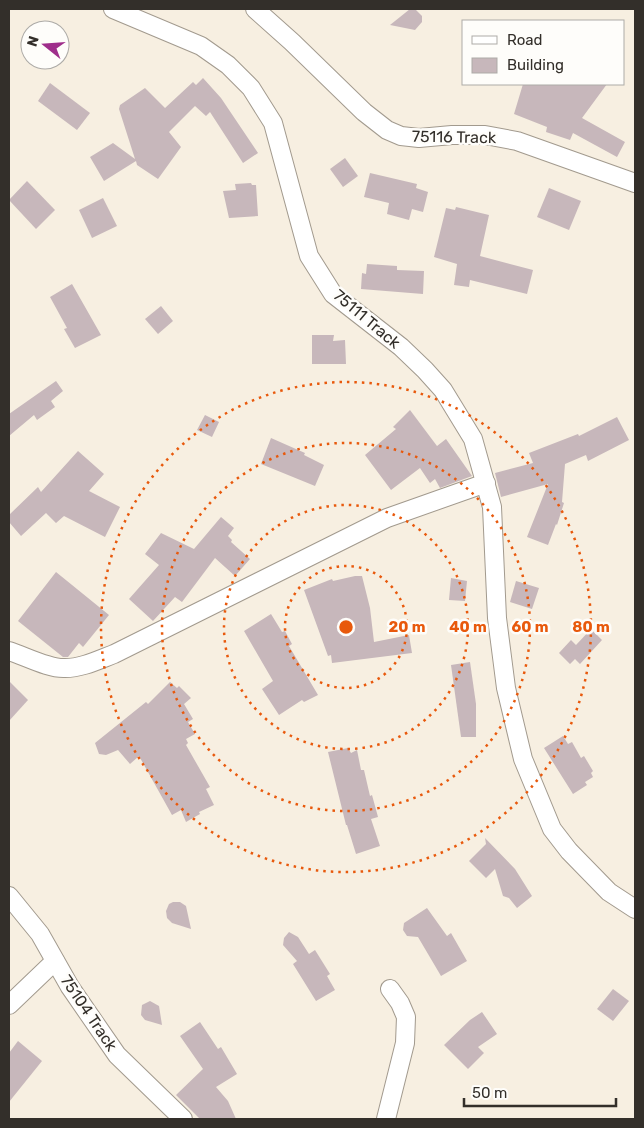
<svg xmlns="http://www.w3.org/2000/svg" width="644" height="1128" font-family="Rubik,sans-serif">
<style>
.building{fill:#c7b7bb}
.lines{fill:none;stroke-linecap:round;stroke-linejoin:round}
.minor-casing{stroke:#a29a8e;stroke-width:20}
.minor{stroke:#fff;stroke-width:18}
.ring{fill:none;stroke:#e8590c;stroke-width:2.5;stroke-dasharray:2.5 5}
.labels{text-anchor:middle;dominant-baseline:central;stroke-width:5;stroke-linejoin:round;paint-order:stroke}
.street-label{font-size:16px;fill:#332f2a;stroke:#fefdfa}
.centre{fill:#e8590c;stroke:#fefdfa;stroke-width:2.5}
.ring-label{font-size:15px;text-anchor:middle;font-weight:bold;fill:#e8590c;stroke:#fefdfa;stroke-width:5;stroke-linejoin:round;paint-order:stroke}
</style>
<rect width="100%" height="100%" fill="#f7efe1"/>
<g class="building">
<path d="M410,9L416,10L422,16V22L415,30L390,25Z"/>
<path d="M203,78L221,98L258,153L243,163L210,112L206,116L195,106L169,132L181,147L158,179L137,165L136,161L104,181L90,157L113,143L135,159L119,109L120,105L145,88L165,108L193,82L196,85Z"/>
<path d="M50,83L90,113L77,130L38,101Z"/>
<path d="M523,84H607L582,118L625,142L617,157L573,133L570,140L546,132L547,127L514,114Z"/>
<path d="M345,158L358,176L343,187L330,169Z"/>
<path d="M370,173L417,184L416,188L428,192L423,212L412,209L409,220L387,214L389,203L364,197Z"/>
<path d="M27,181L55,210L36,229L9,200Z"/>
<path d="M251,183L252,185H256L258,216L229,218L223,191L236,190L235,184Z"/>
<path d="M549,188L581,201L569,230L537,217Z"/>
<path d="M103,198L117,226L92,238L79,210Z"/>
<path d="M456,207L489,215L480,256L533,270L527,294L470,280L469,287L454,285L457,264L434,257L446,208L455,210Z"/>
<path d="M367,264L397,266V270L424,271L423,294L361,289L362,273L366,274Z"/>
<path d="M72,284L101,335L75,348L64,329L67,328L50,297Z"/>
<path d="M161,306L173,321L158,334L145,319Z"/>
<path d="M312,335H334L333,341L345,340L346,364H312Z"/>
<path d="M56,381L63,391L51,401L55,407L37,420L34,415L9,436V414Z"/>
<path d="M410,410L437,446L446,439L472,476L440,488L435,479L430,483L420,468L391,490L365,455L396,429L393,427Z"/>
<path d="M205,415L219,422L212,437L197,430Z"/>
<path d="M617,417L629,440L588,461L586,455L565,464L562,502L564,503L557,525L556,524L548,545L527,537L548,484L501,497L495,473L533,463L529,453L578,434L579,436Z"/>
<path d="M271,438L305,453L304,455L324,465L315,486L261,464Z"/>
<path d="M78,451L104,474L89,491L120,507L105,537L64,516L56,523L46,513L21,536L9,522V515L38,487L41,492Z"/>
<path d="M221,517L234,528L228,536L232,540L231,542L250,559L235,576L215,558L182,602L175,597L153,621L129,599L159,565L145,554L161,533L194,549Z"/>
<path d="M56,572L109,615L83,647L79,643L68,657H63L18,621Z"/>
<path d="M355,576H362L370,608L374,642L409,635L412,653L332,663L331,655L328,656L304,590L332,579L333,581Z"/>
<path d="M451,578L467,581L465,601L449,600Z"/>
<path d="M516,581L539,588L532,609L510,602Z"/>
<path d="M271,614L282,632L285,631L292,644L289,646L318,695L304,702L302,700L279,715L262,689L273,681L244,631Z"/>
<path d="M591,629L602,640L580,664L575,659L570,664L559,653L571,640L576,645Z"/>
<path d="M470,662L476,704V737H461L451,665Z"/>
<path d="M9,681L28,700L9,721Z"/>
<path d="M170,682L177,688L179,686L191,698L184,704L193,719L188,722L195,734L186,739L188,743L186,745L210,787L206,789L214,805L199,812L200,814L186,822L181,810L172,815L139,756L130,764L118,750L106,755L99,754L95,743L146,702L148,704Z"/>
<path d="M563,736L568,744L572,742L581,758L584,756L593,771L591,773L593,777L585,782L587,785L573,794L544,748Z"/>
<path d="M348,748L351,753L357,750L361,770H364L370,796L372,795L378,817L371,819L380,846L356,854L347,825H346L328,752Z"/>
<path d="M485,838L515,869L532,896L517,908L509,898L503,896L495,869L486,878L469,861L486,844Z"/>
<path d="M173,902H180L186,906L191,929L172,923L167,918L166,911L169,904Z"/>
<path d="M427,908L447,936L451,933L467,961L441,976L418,937L407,936L403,930L404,923Z"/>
<path d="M289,932L298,937L309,954L315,950L330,974L327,976L335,990L316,1001L293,964L297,961L283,945L284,938Z"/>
<path d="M613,989L629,1001L613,1021L597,1009Z"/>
<path d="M150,1001L159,1006L162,1025L145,1020L141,1015L142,1005Z"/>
<path d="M482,1012L497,1034L478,1047L484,1053L468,1069L444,1045L470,1020Z"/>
<path d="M200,1022L218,1049L221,1047L237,1074L216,1087L228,1101L236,1119H200L176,1095L203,1069L180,1036Z"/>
<path d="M18,1041L42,1061L9,1102V1053Z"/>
</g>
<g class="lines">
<defs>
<g id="minor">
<path d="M113,9L201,46L228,65L251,88L273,123L309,256L333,294L401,347L425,370L443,390L473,439L492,507L497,618L506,688L523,759L552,829L569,851L609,892L635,909"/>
<path d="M255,9L292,42L364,112L387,130L401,136L419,138L452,135H485L517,141L635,183"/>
<path d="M9,651C25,656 49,669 65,668C82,668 98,660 114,654L387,518L486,483"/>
<path d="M9,896L40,934L70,987L117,1055L183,1119"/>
<path d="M9,1005L55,961"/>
<path d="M386,1119L405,1043L406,1017L400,1003L390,989"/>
</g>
</defs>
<use href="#minor" class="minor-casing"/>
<use href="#minor" class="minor"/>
</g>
<g class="ring">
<circle cx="346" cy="627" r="61"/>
<circle cx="346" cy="627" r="122"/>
<circle cx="346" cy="627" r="184"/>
<circle cx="346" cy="627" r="245"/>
</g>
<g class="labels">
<g class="street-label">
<text transform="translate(454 137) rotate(1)">75116 Track</text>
<text transform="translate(367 319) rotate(40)">75111 Track</text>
<text transform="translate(89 1013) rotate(56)">75104 Track</text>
</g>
</g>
<circle cx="346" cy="627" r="8" class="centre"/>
<g class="ring-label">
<text x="407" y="632">20 m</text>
<text x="468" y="632">40 m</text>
<text x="530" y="632">60 m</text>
<text x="591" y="632">80 m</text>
</g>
<rect width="644" height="1128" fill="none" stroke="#332f2a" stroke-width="20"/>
<rect x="462" y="20" width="162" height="65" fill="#fefdfa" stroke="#adaba7"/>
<rect x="472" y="36" width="25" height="8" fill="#ffffff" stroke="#adaba7"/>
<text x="507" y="45" font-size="15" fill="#332f2a">Road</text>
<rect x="472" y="58" width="25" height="15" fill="#c7b7bb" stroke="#adaba7"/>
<text x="507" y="70" font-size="15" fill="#332f2a">Building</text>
<g transform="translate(45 45) rotate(287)"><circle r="24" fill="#fefdfa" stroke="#adaba7"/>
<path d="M0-4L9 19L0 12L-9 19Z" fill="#9f2e8b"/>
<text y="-8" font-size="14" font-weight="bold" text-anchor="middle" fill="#332f2a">N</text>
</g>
<path d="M464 1098v8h152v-8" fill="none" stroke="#332f2a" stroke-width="2.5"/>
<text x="472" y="1098" font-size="15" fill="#332f2a" stroke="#fefdfa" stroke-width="4" paint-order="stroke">50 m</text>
</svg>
